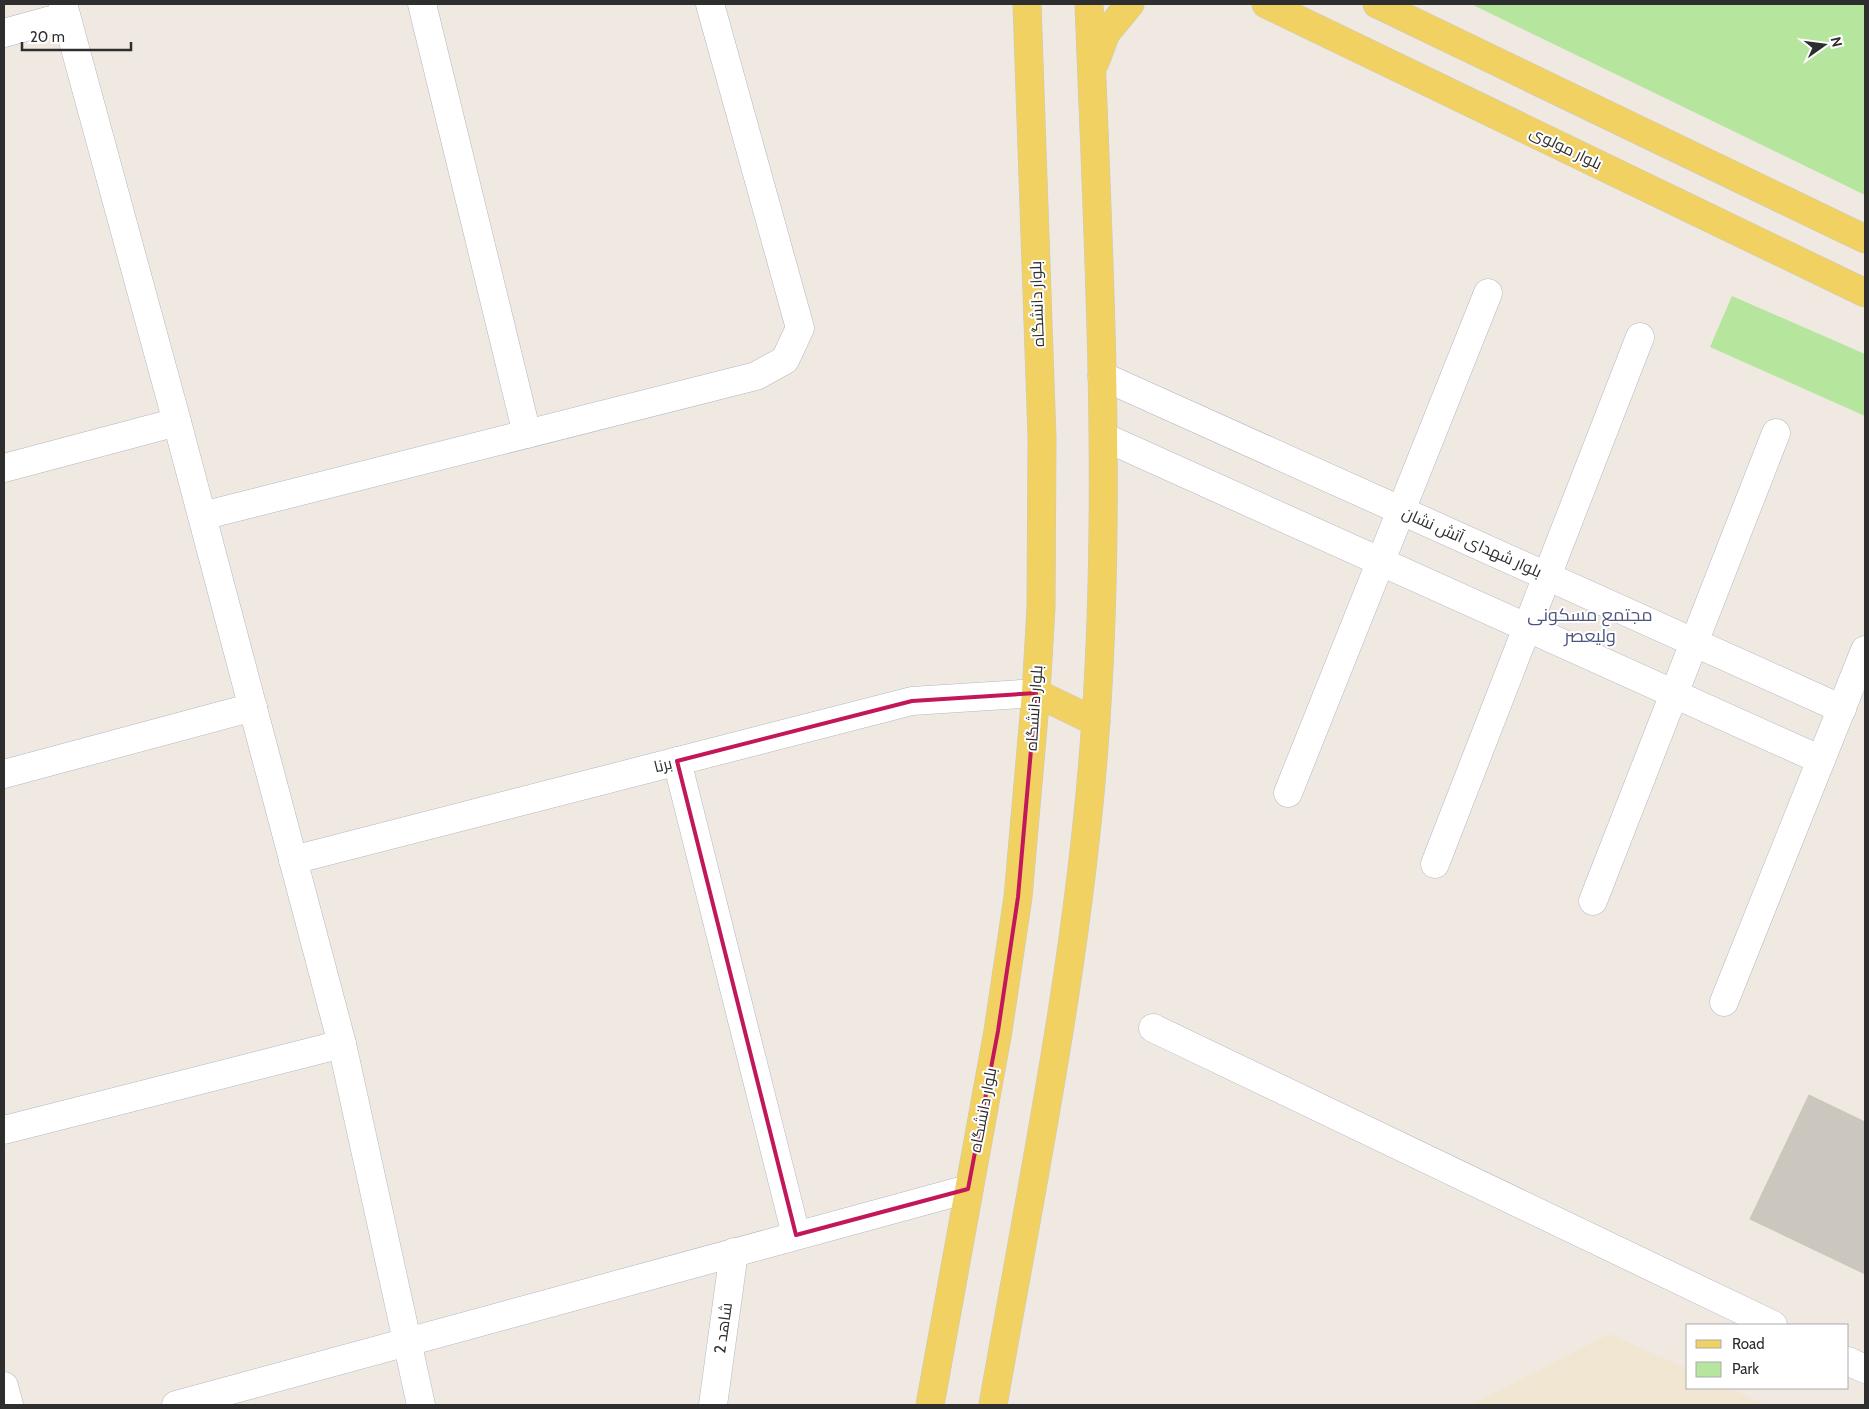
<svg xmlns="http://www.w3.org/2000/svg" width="1869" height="1409" font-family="Cabin,Cairo,sans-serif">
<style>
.education{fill:#f0e6d1}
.green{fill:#b6e59e}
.building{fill:#cbc7bf;stroke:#cbc5ba}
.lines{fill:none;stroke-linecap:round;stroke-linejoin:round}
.minor-casing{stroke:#b4b7c1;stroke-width:29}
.major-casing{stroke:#c9c9c9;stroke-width:29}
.minor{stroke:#fff;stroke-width:28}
.major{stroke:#f2d163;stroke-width:28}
.marked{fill:none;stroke:#c2185b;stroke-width:4;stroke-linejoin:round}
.labels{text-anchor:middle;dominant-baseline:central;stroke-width:4;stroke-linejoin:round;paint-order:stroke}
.street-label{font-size:16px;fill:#2e2e2e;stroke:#fff}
.neighbourhood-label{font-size:18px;fill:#4d5680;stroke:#fff}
</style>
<rect width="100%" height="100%" fill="#efe9e1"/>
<path class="education" d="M1609,1334L1688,1369V1388H1728L1767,1405H1471Z"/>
<g class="green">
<path d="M1471,4H1865V195Z"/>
<path d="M1732,296L1865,354V416L1710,347Z"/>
</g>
<path class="building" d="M1809,1095L1865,1122V1274L1750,1219Z"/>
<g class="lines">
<defs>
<g id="minor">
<path d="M63,4L177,422L342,1044L421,1405"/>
<path d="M422,4L527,434"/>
<path d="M4,33L66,16"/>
<path d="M1102,376L1842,709"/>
<path d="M1104,437L1821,760"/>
<path d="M4,468L177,422"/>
<path d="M202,516L756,376L785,360L800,328L710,4"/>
<path d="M677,761L796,1235"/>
<path d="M4,774L253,707"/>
<path d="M1288,793L1488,293"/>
<path d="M293,860L912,701L1036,693"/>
<path d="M1435,864L1640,337"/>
<path d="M1593,901L1776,433"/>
<path d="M1724,1002L1865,650"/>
<path d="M1153,1028L1773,1325"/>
<path d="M4,1130L342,1044"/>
<path d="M1848,1361L1865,1369"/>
<path d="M4,1386L9,1405"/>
<path d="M176,1405C441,1335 704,1260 968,1189"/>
<path d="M713,1405L734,1252"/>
</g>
<g id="major">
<path d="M1266,4L1865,293"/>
<path d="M1377,4L1865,239"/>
<path d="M1095,62L1106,33L1130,4"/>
<path d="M1036,693L1096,722"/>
<path d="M930,1405L998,1031L1018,897L1036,693L1041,608L1042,438L1027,4"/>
<path d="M993,1405C1033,1177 1081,950 1096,719C1112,481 1098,242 1089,4"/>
</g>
</defs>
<use href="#minor" class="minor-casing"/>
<use href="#major" class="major-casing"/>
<use href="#minor" class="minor"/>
<use href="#major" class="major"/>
</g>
<path class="marked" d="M1036,693L1018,897L998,1031L968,1189L796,1235L677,761L912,701Z"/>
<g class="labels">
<g class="street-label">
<text transform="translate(1566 148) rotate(26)">بلوار مولوی</text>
<text transform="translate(1037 304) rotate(-92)">بلوار دانشگاه</text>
<text transform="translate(1472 542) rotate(24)">بلوار شهدای آتش نشان</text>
<text transform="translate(1034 708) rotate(-86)">بلوار دانشگاه</text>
<text transform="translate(663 765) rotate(-14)">برنا</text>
<text transform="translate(983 1110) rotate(-79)">بلوار دانشگاه</text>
<text transform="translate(723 1328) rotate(-82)">شاهد 2</text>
</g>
<g class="neighbourhood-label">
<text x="1590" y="615">مجتمع مسکونی<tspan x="1590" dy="21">ولیعصر</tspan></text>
</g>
</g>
<rect width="1869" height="1409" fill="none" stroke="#2e2e2e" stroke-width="10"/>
<rect x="1686" y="1324" width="162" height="65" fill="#ffffff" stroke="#ababab"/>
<rect x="1696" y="1340" width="25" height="8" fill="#f2d163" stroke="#ababab"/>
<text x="1732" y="1349" font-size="15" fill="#2e2e2e">Road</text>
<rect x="1696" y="1362" width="25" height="15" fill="#b6e59e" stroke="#ababab"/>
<text x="1732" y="1374" font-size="15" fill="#2e2e2e">Park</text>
<g transform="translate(1824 45) rotate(76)" stroke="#ffffff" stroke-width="4" paint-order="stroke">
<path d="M0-4L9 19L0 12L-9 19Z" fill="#2e2e2e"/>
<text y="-8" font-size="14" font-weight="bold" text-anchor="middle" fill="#2e2e2e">N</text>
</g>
<path d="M22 42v8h109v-8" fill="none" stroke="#2e2e2e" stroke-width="2.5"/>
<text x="30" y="42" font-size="15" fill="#2e2e2e" stroke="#ffffff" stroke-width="4" paint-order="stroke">20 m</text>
</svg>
